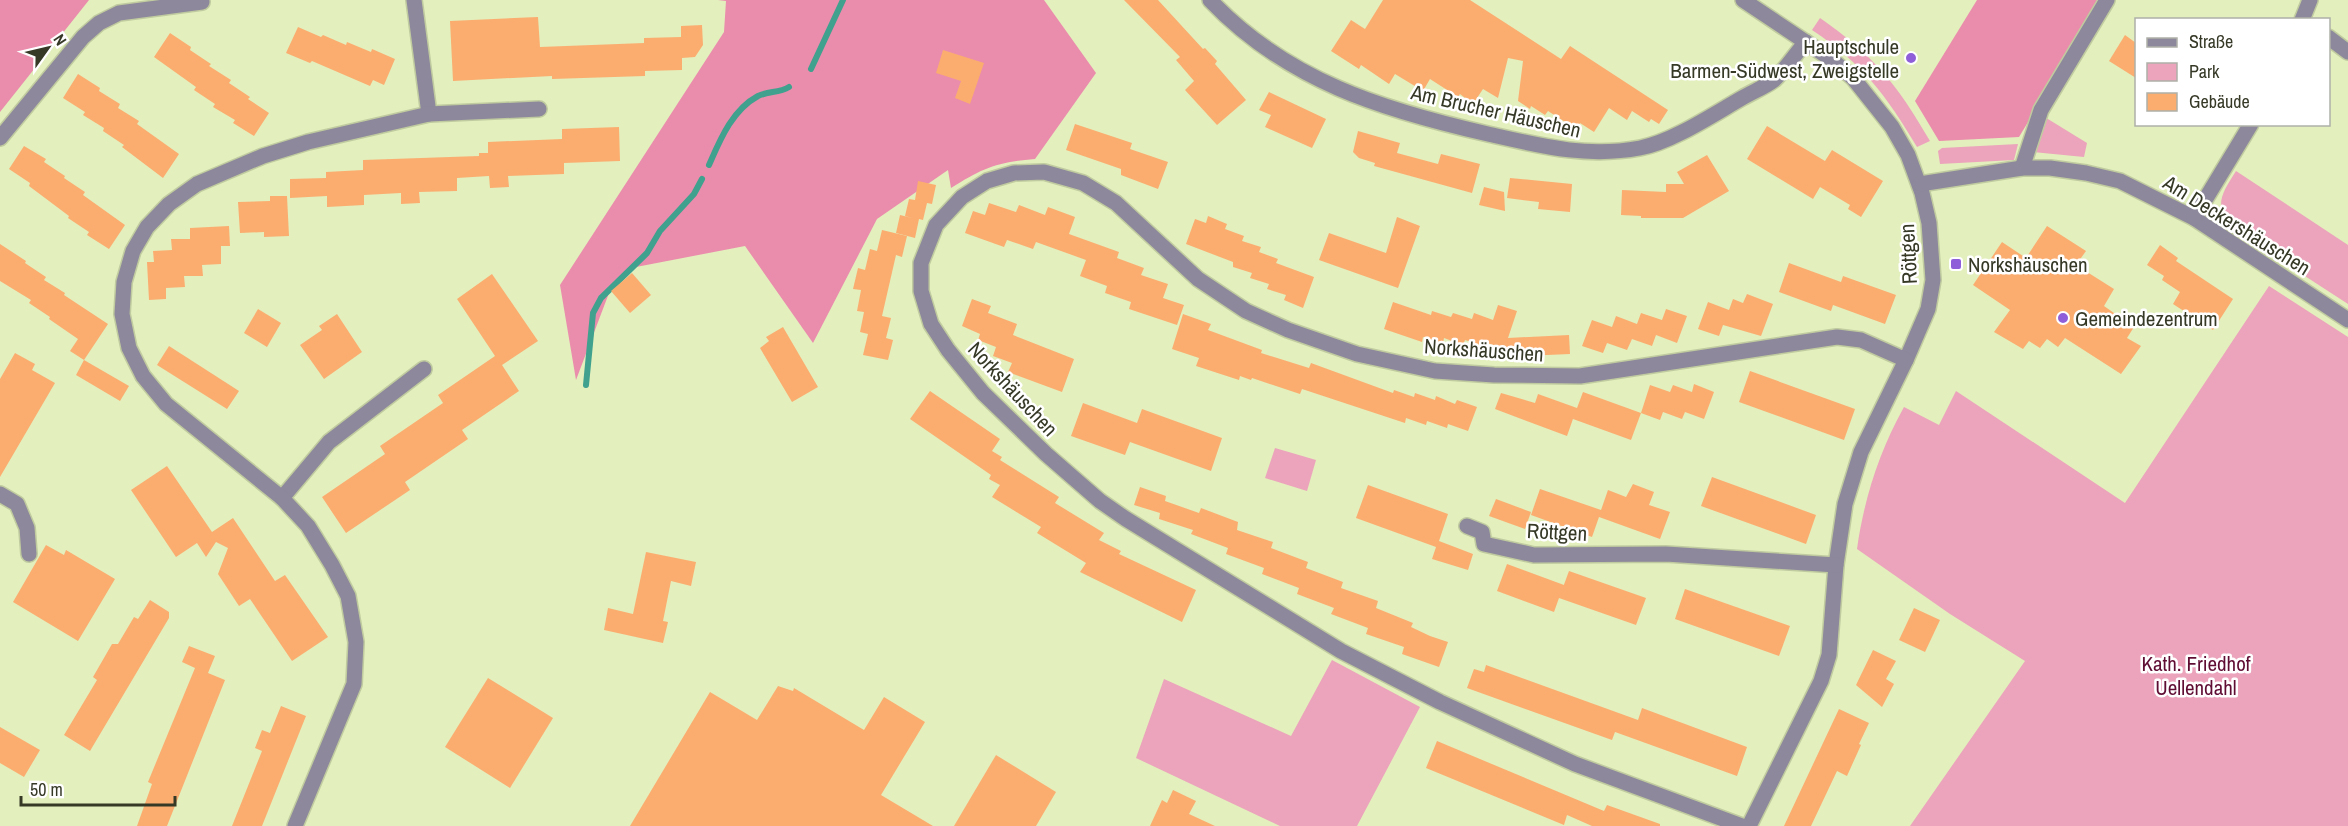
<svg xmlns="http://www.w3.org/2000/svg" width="2348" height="826" font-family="'Archivo Narrow',sans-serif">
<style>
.green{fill:#eba4bb}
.forest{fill:#ea8cac}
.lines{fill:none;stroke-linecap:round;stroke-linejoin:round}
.stream{stroke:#3fa18e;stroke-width:6}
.building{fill:#fbad70}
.minor-casing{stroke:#c0cb9f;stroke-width:18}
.minor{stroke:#8d889b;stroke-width:15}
.poi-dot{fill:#8e5fd9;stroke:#fff;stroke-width:2}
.labels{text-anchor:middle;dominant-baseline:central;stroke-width:5;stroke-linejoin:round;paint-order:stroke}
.poi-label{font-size:21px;fill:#353926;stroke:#fff;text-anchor:start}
.street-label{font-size:21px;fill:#353926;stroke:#fff}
.park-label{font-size:21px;fill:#600d34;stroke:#fff}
</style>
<rect width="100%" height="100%" fill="#e3efbd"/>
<g class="green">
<path d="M1820,18C1874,56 1897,84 1930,141L1917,147C1886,95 1863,64 1812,30Z"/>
<path d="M2043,116L2087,143L2084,157L2033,152Z"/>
<path d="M2018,144L2014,160L1940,164L1938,151L1942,148Z"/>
<path d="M2236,171L2348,245V304L2231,228C2214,204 2221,195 2236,171Z"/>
<path d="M2269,286L2348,337V826H1910L2025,661L1950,614L1857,549C1864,499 1879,452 1904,407L1939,425L1956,391L2125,503Z"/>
<path d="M1275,448L1316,460L1307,491L1265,478Z"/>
<path d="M1332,660L1420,707L1357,826H1280L1136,758L1164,679L1291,736Z"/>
</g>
<g class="forest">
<path d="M0,0H89L0,112Z"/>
<path d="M718,0H1044L1096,73L1035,159C997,162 983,168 951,188L948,170L877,219L813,343L745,246L636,267L609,293L576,380L560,285L724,32L726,1Z"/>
<path d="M1977,0H2102L2019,137L1939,141L1915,101Z"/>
</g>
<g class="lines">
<g class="stream">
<path d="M811,69L843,0"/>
<path d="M709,165C720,140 732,110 758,96C769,91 779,93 789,87"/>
<path d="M586,385L593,313L601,298L647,253L660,231L694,194L702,179"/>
</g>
</g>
<g class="building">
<path d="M1124,0H1158L1203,49L1205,48L1217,61L1215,64L1246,100L1217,125L1185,90L1194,81L1176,60L1180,57Z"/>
<path d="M1383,0H1470L1561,59L1570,46L1668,110L1659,124L1651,119L1649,122L1632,111L1627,120L1609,108L1594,132L1580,123L1576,129L1548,111L1545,115L1531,106L1530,109L1518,101L1523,61L1508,58L1498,98L1483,89L1473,104L1460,94L1458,97L1430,79L1423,91L1395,74L1389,84L1361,65L1359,69L1331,51L1351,20L1365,29Z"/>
<path d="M538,17L540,47L644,43V38L681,37V26L702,25L703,45L695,57L682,58V70L645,71V76L552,79V76L453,81L450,21Z"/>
<path d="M298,27L321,37L323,35L346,45L347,42L371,52L372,49L395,59L384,85L373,80L370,86L312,61L310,63L286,53Z"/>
<path d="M170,33L191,47L190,50L211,64L209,66L231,80L229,83L250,97L248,99L269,113L254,136L233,123L235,120L213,107L215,104L194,90L196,87L154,57Z"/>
<path d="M2125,35L2136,43V78L2109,61Z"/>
<path d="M943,50L984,63L970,104L955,98L961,81L936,73Z"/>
<path d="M78,74L100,88L99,91L120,104L118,108L139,121L137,124L179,154L163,178L122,147L124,145L103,131L104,128L83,115L85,112L63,98Z"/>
<path d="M1269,92L1326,119L1312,148L1265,127L1271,115L1259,110Z"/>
<path d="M1075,124L1132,143L1130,149L1168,162L1158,189L1121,175V169L1066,150Z"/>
<path d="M1767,126L1825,161L1832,150L1883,181L1861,217L1848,209L1850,205L1820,187L1813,199L1747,159Z"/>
<path d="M619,127L620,161L564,163V174L508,176L509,187L490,188L489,176L457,178V191L419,192L420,203L401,204V193L364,195V205L327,207V196L290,198V179L326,178V172L363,170V160L479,156V153H488V142L562,139V129Z"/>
<path d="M1358,131L1400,143L1397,153L1438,164L1441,154L1480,164L1472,193L1374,166L1375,163L1359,158L1353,152Z"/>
<path d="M24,146L46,159L44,162L65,176L64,178L85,192L83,195L125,225L109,249L87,235L89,232L68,218L69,216L29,186L30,183L9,169Z"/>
<path d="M1707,155L1729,191L1683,218H1641V216L1621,215L1622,190L1666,192V184H1684L1677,172Z"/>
<path d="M1510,178L1572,184L1570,212L1538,209L1539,202L1507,198Z"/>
<path d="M918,181L936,185L932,204L927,203L923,220L919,219L915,238L896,233L900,215L912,218L905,216L909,199L915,200Z"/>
<path d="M1484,187L1504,192L1505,211L1479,205Z"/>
<path d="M270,196H287L289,236L264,237V232L240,233L238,202L270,201Z"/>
<path d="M989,203L1016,212L1019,205L1045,215L1048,207L1075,217L1069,234L1119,252L1117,258L1144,268L1141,275L1168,284L1163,298L1184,305L1177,325L1129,309L1131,302L1105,293L1107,286L1080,276L1086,260L1036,242L1033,249L1007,240L1004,247L965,233L973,211L985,215Z"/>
<path d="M1208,216L1227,224L1225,229L1244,236L1242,241L1261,247L1259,252L1278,259L1276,263L1314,277L1303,308L1284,300L1286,295L1267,289L1269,284L1250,278L1252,273L1233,267V262L1186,244L1195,219L1206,223Z"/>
<path d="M1397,217L1420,226L1398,288L1319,260L1329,233L1386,253Z"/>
<path d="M229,226L230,246H221V264L202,265L203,276H184L185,287L166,288V299L149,300L147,262H154L153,251L172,250L171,239H190V228Z"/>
<path d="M2047,226L2086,251L2076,265L2114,289L2104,306L2134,327L2127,338L2141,346L2121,374L2065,338L2058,347L2047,339L2040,348L2029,341L2023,349L1994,332L2010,310L1973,285L2002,242L2026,258Z"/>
<path d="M882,230L907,236L902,257L896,255L882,316L891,318L886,338L893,340L888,360L863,355L868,334L860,332L864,312L857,311L861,290L853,289L858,268L865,270L870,249L877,251Z"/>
<path d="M0,244L26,261L25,263L46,277L44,280L65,293L64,295L108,324L84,360L70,351L78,339L49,319L50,317L29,303L31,300L0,281Z"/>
<path d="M2160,245L2178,258L2176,261L2233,299L2213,330L2173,304L2180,292L2162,280L2164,276L2147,265Z"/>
<path d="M1789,263L1841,282L1843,276L1896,295L1885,324L1833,305L1831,311L1779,292Z"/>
<path d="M632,273L651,295L630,313L611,291Z"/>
<path d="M492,274L538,341L502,365L519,391L462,430L468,439L405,482L410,490L346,533L322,497L385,454L380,446L443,403L438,395L495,356L457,299Z"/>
<path d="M1747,294L1773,304L1761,336L1723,325L1719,336L1698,329L1708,302L1729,310L1733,299L1743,303Z"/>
<path d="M972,299L991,306L988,313L1017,324L1013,335L1074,359L1062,392L1008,372L1012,363L993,356L996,347L978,340L980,334L962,326Z"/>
<path d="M1393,302L1431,315L1432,311L1451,317L1453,313L1472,319L1474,313L1493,320L1498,305L1517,311L1508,338L1569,335L1570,354L1522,356L1485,342L1483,346L1465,340L1463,345L1444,338L1443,343L1423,337L1422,342L1384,329Z"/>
<path d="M258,309L281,323L267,347L244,333Z"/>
<path d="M1666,309L1687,316L1677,343L1656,335L1652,346L1632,339L1627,350L1607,343L1603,353L1582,346L1592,320L1612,327L1616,316L1637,324L1641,313L1662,320Z"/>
<path d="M337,314L362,352L324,379L300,345L322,330L319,326Z"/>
<path d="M1183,314L1211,324L1208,330L1262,350L1261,353L1309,368L1311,363L1393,393L1394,390L1414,397L1415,393L1435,400L1436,396L1455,404L1457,400L1477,407L1468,431L1448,424L1447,428L1427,421L1426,425L1406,418L1405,423L1302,389L1300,394L1252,378L1251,380L1240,376L1239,380L1196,366L1199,358L1172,349Z"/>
<path d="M783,327L818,387L792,402L760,348L769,341L766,337Z"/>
<path d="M169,346L239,391L227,409L157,365Z"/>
<path d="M15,353L35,364L32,370L55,383L0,477V379Z"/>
<path d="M84,360L129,386L120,401L76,375Z"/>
<path d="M1750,371L1855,409L1844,440L1739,402Z"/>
<path d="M1694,384L1714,392L1704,419L1685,412L1682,419L1663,412L1660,420L1641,413L1650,385L1670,392L1673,385L1692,392Z"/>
<path d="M930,391L1000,439L992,451L1002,457L1000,460L1059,497L1055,503L1104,533L1099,540L1121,551L1119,554L1196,590L1182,622L1080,572L1086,563L1037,533L1041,527L992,497L1000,485L989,479L991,475L910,419Z"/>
<path d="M1583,392L1641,413L1631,440L1573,419L1574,416L1567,436L1495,409L1501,393L1535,403L1538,394L1577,408Z"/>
<path d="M1083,403L1137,423L1142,409L1222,438L1211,471L1130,442L1125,455L1071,436Z"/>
<path d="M167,466L212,532L233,518L275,581L285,575L328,637L292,661L250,599L239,606L218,574L228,548L216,542L206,557L197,543L176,557L131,490Z"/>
<path d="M1712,477L1816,515L1806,544L1701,506Z"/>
<path d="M1633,484L1654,492L1649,505L1670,512L1660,539L1599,517L1592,537L1531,515L1540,489L1601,510L1608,490L1626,497Z"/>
<path d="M1368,485L1448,514L1439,541L1473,554L1468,570L1432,559L1436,547L1356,518Z"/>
<path d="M1140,487L1166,496L1165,501L1199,513L1201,508L1238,522L1237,530L1273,542L1271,548L1308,562L1306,568L1343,582L1341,588L1378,601L1376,608L1413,623L1411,627L1430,636L1448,642L1439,667L1402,654L1404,647L1366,634L1368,628L1331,614L1334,608L1297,594L1299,588L1262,574L1264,568L1226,554L1228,548L1191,534L1193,530L1159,519L1160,513L1134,505Z"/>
<path d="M1496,499L1531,512L1525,529L1489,516Z"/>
<path d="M46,545L64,555L66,550L115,579L78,641L13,602Z"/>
<path d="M646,552L696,562L691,586L671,581L663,621L668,622L663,643L604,630L608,608L633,614Z"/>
<path d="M1507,564L1564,585L1562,590L1569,571L1646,598L1636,625L1559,598L1554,612L1497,591Z"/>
<path d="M1685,589L1790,626L1779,656L1675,619Z"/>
<path d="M150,600L169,612V618L90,751L64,735L97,680L93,677L112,644H118L134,617L138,619Z"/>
<path d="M1914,608L1940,620L1925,652L1899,640Z"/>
<path d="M189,646L215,656L208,673L225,680L167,826H137L152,784L148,782L195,668L182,662Z"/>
<path d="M1873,650L1896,661L1886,679L1894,684L1882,707L1856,685Z"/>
<path d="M1486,665L1638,720L1642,708L1747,747L1737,776L1615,732L1612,740L1467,688L1474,669L1484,672Z"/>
<path d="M488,678L553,718L510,788L445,747Z"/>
<path d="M778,686L793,691L794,688L864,730L884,697L925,722L881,795L933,826H630L710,692L757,720Z"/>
<path d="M281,706L306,716L262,826H232L262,751L255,748L262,730L270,733Z"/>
<path d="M1839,709L1869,723L1859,744L1861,745L1847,776L1837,771L1811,826H1784Z"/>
<path d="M0,727L40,750L24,777L0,763Z"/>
<path d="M1437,741L1604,811L1607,805L1660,824V826H1592L1567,815L1564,825L1426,768Z"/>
<path d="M996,755L1056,792L1036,826H954Z"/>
<path d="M1173,790L1196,801L1189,814L1215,826H1150L1162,800L1167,803Z"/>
</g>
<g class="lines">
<defs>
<g id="minor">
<path d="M414,0L429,114"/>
<path d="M1210,0C1287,81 1383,110 1488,134C1541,146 1586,158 1640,148C1672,142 1714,114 1742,98C1752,92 1765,87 1774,80C1786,69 1795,54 1806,42"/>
<path d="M1743,0L1831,59L1853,78L1892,127L1908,155L1922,193L1929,223L1933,280L1928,309L1906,360L1861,452L1845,504L1836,565L1829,655L1821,681L1749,826"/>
<path d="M2302,20L2310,0"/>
<path d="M2328,37L2348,52"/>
<path d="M0,138L83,37L99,23L119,13L202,2"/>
<path d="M2022,168L2041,110L2107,0"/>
<path d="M1920,184L2022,168H2050L2086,173L2120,181L2194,218L2348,320"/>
<path d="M2194,218L2251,124"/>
<path d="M0,494L17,504L27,528L29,554"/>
<path d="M282,498L329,442L424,369"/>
<path d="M1467,526L1482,532L1484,544L1534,555L1666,554L1836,565"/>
<path d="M295,826L354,684L356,642L348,596L332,565L308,526L282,498L166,404L143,376L129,348L122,314L124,282L133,251L147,227L169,204L197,184L263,156L308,142L429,114L539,109"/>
<path d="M1742,826L1575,764L1440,702L1341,651L1126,519L1100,501L1046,454L983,393L948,350L931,324L921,291V263L936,225L962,197L987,181L1014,173L1044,172L1083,183L1116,203L1198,279L1246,311L1288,330L1357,354L1435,371L1494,375L1580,376L1837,337L1861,340L1906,360"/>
</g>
</defs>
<use href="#minor" class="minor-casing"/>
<use href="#minor" class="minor"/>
</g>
<g class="poi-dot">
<circle cx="1911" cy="58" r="6"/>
<rect x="1950" y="258" width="12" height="12" rx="3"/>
<circle cx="2063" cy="318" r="6"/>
</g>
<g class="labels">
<g class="poi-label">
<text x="1899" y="46" text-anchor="end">Hauptschule<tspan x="1899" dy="24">Barmen-Südwest, Zweigstelle</tspan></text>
<text x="1968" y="264">Norkshäuschen</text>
<text x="2075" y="318">Gemeindezentrum</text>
</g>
<g class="street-label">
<text transform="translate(1496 111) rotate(13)">Am Brucher Häuschen</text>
<text transform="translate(2237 225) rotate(32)">Am Deckershäuschen</text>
<text transform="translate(1908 254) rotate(-93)">Röttgen</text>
<text transform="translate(1484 350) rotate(4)">Norkshäuschen</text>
<text transform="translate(1013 389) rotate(47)">Norkshäuschen</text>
<text transform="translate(1557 532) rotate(3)">Röttgen</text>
</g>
<g class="park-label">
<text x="2196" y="663">Kath. Friedhof<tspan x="2196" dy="24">Uellendahl</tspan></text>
</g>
</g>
<rect x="2135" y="18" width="195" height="108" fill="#ffffff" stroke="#aeb0a8" stroke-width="1.5"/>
<rect x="2147" y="38" width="30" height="9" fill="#8d889b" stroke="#aeb0a8" stroke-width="1.5"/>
<text x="2189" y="48" font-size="18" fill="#353926">Straße</text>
<rect x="2147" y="63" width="30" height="18" fill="#eba4bb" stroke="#aeb0a8" stroke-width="1.5"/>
<text x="2189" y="78" font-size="18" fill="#353926">Park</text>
<rect x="2147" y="93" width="30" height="18" fill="#fbad70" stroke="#aeb0a8" stroke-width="1.5"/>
<text x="2189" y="108" font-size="18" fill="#353926">Gebäude</text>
<g transform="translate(48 48) rotate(56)" stroke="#ffffff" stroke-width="4.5" paint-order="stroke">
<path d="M0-4.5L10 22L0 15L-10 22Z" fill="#353926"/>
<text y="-9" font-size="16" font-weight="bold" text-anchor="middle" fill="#353926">N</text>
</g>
<path d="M21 796v9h154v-9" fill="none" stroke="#353926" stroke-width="3"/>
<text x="30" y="796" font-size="18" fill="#353926" stroke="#ffffff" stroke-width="4.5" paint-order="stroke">50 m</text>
</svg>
